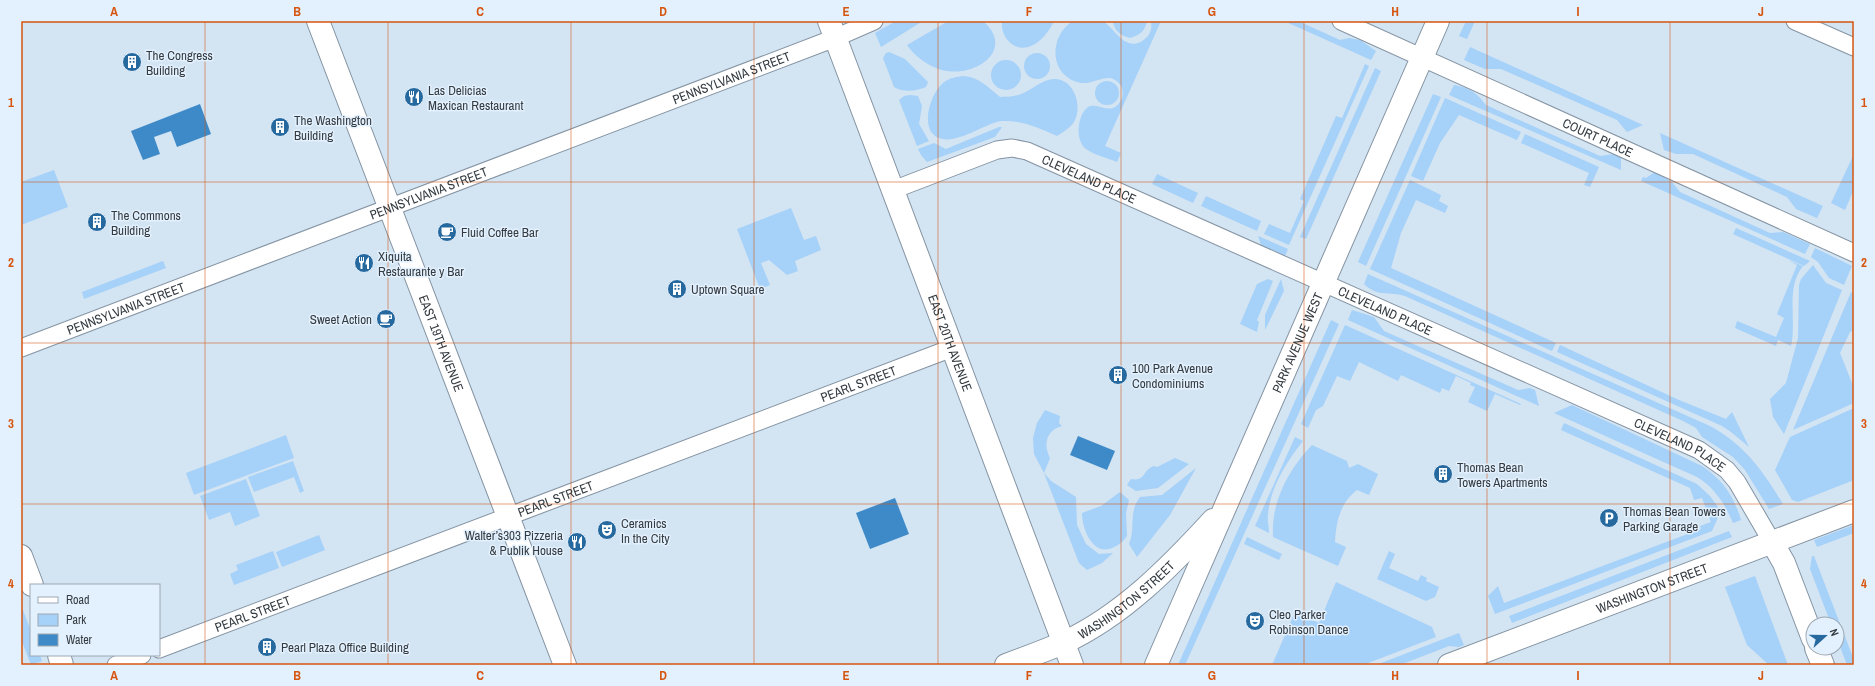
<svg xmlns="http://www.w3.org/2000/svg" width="1875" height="686" font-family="'Archivo Narrow',sans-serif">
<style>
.green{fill:#a6d1f8}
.water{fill:#3e8ac8}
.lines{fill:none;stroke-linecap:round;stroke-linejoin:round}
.street-casing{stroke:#8594a3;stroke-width:19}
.secondary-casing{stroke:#8594a3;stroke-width:24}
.street{stroke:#fff;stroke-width:17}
.secondary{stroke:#fff;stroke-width:22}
.grid{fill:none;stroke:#d65611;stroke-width:1;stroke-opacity:0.55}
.labels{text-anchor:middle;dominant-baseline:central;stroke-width:3;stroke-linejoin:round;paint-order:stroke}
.poi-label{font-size:13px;fill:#343b41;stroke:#e3f0fd;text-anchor:start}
.street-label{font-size:13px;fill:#343b41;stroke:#e3f0fd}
.neatline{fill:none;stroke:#d65611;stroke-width:1.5}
.grid-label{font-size:13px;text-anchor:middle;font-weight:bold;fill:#d65611}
</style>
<rect width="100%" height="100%" fill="#d3e4f3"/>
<g class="green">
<path d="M896,21H923L881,47L875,33Z"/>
<path d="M944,21H983C1015,49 978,76 947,71C932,69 915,57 907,45L945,23Z"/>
<path d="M1002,21H1054C1050,30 1041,42 1031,46C1014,53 1000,37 1002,21Z"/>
<path d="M1073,21H1102C1115,27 1126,56 1146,38C1151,34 1152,27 1151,21H1161L1105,146L1121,153L1117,162C1108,158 1094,155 1086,149C1075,141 1077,115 1088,107C1098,101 1112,118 1121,100C1123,97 1123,92 1122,88C1120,83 1116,80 1111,78C1101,77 1091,84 1081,83C1049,77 1048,36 1073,21Z"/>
<path d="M1113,21H1147C1145,31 1140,35 1130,38C1121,36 1114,31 1113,21Z"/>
<path d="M1284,21H1298L1340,40L1349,38L1360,40L1376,51L1371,60Z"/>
<path d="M1466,21H1475L1467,39L1459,36Z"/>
<path d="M1470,47L1643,125L1627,132L1617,120L1501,69H1485L1464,60Z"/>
<path d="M889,52L905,59L928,82L926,87C916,91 904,93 894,87L883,58L886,53Z"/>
<circle cx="1037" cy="66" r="13"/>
<circle cx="1006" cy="75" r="15"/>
<path d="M1365,64L1369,66L1289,245L1264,234L1269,224L1290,233L1304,201L1300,199L1336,116L1342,118Z"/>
<path d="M1375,68L1381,71L1306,239L1300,237Z"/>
<path d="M963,76C979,77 988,87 1000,97C1007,97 1014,97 1021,94C1034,89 1046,75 1061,80C1076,85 1082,108 1074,122C1070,128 1063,132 1057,136C1039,128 1022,120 1001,121C984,123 948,152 932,133C922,120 932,92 943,83C949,78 956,77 963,76Z"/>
<circle cx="1107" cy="93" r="12"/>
<path d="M1454,85C1470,88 1476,92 1486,105L1600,156L1614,154L1621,156V170L1449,95Z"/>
<path d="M1433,94L1441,97L1366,266L1358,262Z"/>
<path d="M910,95L918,96L922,106L919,124L929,141L917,146L899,100L904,96Z"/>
<path d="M1445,98L1521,132L1517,140L1459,115L1440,143L1423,181L1411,176Z"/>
<path d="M999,127H1002L995,137L927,162L921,155L918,149L934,143L946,149Z"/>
<path d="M1660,133L1823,206L1817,218L1796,209L1787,197L1693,154H1676L1664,150Z"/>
<path d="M1525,134L1599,167L1590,187L1584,185L1589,173L1521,143Z"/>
<path d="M1854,154V189L1845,210L1831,203Z"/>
<path d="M54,170L68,207L21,225V182Z"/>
<path d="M1655,172L1672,182L1680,192L1770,233L1783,232L1810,244L1805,254L1641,181L1643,177L1646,178Z"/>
<path d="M1157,174L1198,193L1193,203L1152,184Z"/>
<path d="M1410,180L1441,195L1439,201L1448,206L1445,213L1416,200L1401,233L1391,268L1556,343L1552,351L1370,269Z"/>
<path d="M1206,196L1261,221L1257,231L1201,206Z"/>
<path d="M791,208L804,240L816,236L821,250L795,261L798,271L787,275L769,260L761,263L770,285L760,289L737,229Z"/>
<path d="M1736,228L1810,261L1804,266L1733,234Z"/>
<path d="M1258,236L1288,249L1285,256L1261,245Z"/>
<path d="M1815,248L1852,266L1844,285L1829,278L1818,262L1811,257Z"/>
<path d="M1788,260L1803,266C1785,288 1797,320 1791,346L1778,340L1776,346L1735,328L1737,321L1776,337L1784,318L1777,314L1797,265Z"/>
<path d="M163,261L166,268L84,299L82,292Z"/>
<path d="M1813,265L1826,283L1842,290L1784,434L1773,417L1770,399L1786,383L1798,338L1799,285L1801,279Z"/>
<path d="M1368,274L1710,426C1746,446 1762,470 1783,504L1769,509L1745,470L1733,457L1702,437L1696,428L1683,421L1405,296C1389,291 1379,298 1364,284Z"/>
<path d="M1268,279L1273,281L1257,320L1259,322L1257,332L1240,324L1257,284Z"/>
<path d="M1281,279L1284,291L1265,330V315Z"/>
<path d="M1851,292L1854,294V330L1850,332L1840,353L1854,388V403L1793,430Z"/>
<path d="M1352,310L1374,317L1384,331L1518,390L1530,388L1535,390L1539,406L1348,320Z"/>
<path d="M1331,320L1339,324L1185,665H1178Z"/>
<path d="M1345,325L1521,404L1520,405L1495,394L1487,411L1468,402L1475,387L1470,385L1471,383L1456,376L1449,391L1442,388L1440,393L1401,375L1398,381L1359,362L1350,381L1337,376L1323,406L1316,410L1308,428L1301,424Z"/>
<path d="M1560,345L1679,400L1726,419L1732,412L1749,447L1731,432L1722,426L1557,352Z"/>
<path d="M1572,405L1702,466C1722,479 1734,496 1741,520L1733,523C1725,504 1715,488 1697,477L1554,413Z"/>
<path d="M1854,408V480L1798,502L1792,500L1775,470L1790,437Z"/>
<path d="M1045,410L1060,416L1059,423L1062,426C1046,430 1043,445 1050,458L1044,473L1051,481L1076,497L1077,525L1086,544L1099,554L1113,553L1102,563L1087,570L1079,563L1044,473L1034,454L1033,438L1037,423Z"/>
<path d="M1564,423L1697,484L1710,496L1721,511L1712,531L1495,614L1488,596L1498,586L1504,603L1701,529L1700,526L1711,522L1702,498L1694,500L1690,488L1561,430Z"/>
<path d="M286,435L294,458L194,495L186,473Z"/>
<path d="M1295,437L1303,441C1287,461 1270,488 1268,514C1267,520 1269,527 1269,533L1255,526Z"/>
<path d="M1312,445L1347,461L1349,468L1358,464L1378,474L1369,495L1357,490C1340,503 1336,522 1335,542L1346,547L1338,566L1273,537C1271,502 1288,470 1312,445Z"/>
<path d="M1175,458L1189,464L1158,488L1136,491L1127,485L1131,479C1146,482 1142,470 1154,466L1157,467Z"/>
<path d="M293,461L304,491L300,493L294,477L254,492L248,477Z"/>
<path d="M1196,468L1170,515L1137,557L1129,544C1136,528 1128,512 1140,497L1162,495Z"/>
<path d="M246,479L260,516L235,526L230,512L209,520L200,496Z"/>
<path d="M1120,492L1129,500L1126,513L1127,536C1123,542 1119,545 1112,548C1092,556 1082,528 1082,513L1101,506Z"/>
<path d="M1854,525V533L1817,547L1814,540Z"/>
<path d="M1729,531L1732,537L1512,623L1509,616Z"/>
<path d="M319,535L325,550L282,567L276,552Z"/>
<path d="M1247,537L1282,554L1279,560L1244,544Z"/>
<path d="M273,551L279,568L234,585L230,574L238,570L236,565Z"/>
<path d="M1389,551L1395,554L1389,568L1418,581L1421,575L1427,578L1426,581L1439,587L1435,597L1426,601L1377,579Z"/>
<path d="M1812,556H1814L1854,660V665H1847L1837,639V624H1831L1810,569Z"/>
<path d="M1755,576L1788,665H1769L1747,645L1725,587Z"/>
<path d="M1336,582L1432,627L1436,637L1363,665H1272L1295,612L1319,623Z"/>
<path d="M21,605L31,631V655H40L42,661L31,665L21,639Z"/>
<path d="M1459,633L1464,645L1459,647L1449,646L1400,665H1376Z"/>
</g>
<g class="water">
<path d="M200,104L211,134L177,147L171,131L154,137L160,154L143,160L131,131Z"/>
<path d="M1078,436L1115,451L1107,470L1070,455Z"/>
<path d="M895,498L909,534L870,549L856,513Z"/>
</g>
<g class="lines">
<defs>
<g id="street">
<path id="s1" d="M1341,21L1854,253"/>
<path d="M1795,21L1854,47"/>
<path id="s2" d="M893,190L997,150L1012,148L1027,151L1699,450L1727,470L1737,482L1772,542"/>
<path id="s3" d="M21,348L835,38L874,21"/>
<path id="s4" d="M159,649L952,348"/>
<path d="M116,665L142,655"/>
</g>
<g id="secondary">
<path id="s5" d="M318,21L565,665"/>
<path id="s6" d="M829,21L1072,665"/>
<path d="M1772,542L1784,563L1813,639"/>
<path d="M21,556L32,585"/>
<path d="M1816,648L1823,665"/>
<path d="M59,655L62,665"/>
<path id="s7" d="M1006,665C1025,658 1044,651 1063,643C1122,616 1170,567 1213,520"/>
<path id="s8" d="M1156,665L1438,21"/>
<path id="s9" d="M1449,665L1854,511"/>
</g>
</defs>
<use href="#street" class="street-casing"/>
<use href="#secondary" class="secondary-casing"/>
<use href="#street" class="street"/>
<use href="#secondary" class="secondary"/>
</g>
<path class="grid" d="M205,21V665M388,21V665M571,21V665M754,21V665M938,21V665M1121,21V665M1304,21V665M1487,21V665M1670,21V665M21,182H1854M21,343H1854M21,504H1854"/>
<defs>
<symbol id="building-disc" viewBox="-11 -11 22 22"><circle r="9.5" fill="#26699e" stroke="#e3f0fd"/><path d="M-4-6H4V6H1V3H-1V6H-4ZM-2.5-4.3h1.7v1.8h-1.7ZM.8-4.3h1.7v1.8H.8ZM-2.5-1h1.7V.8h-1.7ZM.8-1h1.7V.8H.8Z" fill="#fff"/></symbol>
<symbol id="restaurant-disc" viewBox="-11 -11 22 22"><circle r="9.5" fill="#26699e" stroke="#e3f0fd"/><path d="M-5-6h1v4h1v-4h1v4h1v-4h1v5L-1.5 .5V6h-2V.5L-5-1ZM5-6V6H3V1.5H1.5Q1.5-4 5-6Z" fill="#fff"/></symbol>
<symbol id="cafe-disc" viewBox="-11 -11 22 22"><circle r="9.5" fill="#26699e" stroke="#e3f0fd"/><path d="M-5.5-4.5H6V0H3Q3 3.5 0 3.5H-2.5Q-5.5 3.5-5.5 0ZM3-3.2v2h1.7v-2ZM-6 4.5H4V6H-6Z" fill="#fff"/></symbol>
<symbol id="parking-disc" viewBox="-11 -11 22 22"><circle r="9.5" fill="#26699e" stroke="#e3f0fd"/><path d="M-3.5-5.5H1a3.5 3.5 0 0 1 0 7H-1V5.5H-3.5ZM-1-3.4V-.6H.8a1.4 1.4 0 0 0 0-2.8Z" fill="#fff"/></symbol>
<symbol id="theatre-disc" viewBox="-11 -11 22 22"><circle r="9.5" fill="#26699e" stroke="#e3f0fd"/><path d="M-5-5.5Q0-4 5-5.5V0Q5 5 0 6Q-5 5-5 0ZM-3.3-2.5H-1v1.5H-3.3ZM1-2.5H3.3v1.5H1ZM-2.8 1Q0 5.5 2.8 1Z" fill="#fff"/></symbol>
</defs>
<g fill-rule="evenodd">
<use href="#building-disc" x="121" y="51" width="22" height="22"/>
<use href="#restaurant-disc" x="403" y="86" width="22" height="22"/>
<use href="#building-disc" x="269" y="116" width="22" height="22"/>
<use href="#building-disc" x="86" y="211" width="22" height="22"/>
<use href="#cafe-disc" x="436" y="221" width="22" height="22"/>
<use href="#restaurant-disc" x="353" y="252" width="22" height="22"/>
<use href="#building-disc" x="666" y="278" width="22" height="22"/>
<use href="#cafe-disc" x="375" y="308" width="22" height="22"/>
<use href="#building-disc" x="1107" y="364" width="22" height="22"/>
<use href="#building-disc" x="1432" y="463" width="22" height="22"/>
<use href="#parking-disc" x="1598" y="507" width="22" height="22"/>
<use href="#theatre-disc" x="596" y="519" width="22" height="22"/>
<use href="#restaurant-disc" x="566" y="531" width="22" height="22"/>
<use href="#theatre-disc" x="1244" y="610" width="22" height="22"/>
<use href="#building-disc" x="256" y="636" width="22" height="22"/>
</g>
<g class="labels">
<g class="poi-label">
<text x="146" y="55">The Congress<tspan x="146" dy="15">Building</tspan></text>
<text x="428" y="90">Las Delicias<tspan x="428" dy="15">Maxican Restaurant</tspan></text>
<text x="294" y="120">The Washington<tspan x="294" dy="15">Building</tspan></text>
<text x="111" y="215">The Commons<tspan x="111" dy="15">Building</tspan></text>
<text x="461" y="232">Fluid Coffee Bar</text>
<text x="378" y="256">Xiquita<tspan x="378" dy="15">Restaurante y Bar</tspan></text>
<text x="691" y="289">Uptown Square</text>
<text x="372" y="319" text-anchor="end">Sweet Action</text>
<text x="1132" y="368">100 Park Avenue<tspan x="1132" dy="15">Condominiums</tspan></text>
<text x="1457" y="467">Thomas Bean<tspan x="1457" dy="15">Towers Apartments</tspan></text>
<text x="1623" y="511">Thomas Bean Towers<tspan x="1623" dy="15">Parking Garage</tspan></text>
<text x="621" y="523">Ceramics<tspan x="621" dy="15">In the City</tspan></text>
<text x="563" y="535" text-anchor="end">Walter’s303 Pizzeria<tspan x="563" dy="15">&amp; Publik House</tspan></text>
<text x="1269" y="614">Cleo Parker<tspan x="1269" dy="15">Robinson Dance</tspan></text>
<text x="281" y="647">Pearl Plaza Office Building</text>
</g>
<g class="street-label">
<text stroke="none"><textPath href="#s3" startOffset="760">PENNSYLVANIA STREET</textPath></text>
<text stroke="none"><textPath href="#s1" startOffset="282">COURT PLACE</textPath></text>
<text stroke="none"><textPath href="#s2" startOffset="210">CLEVELAND PLACE</textPath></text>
<text stroke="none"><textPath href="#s3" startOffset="436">PENNSYLVANIA STREET</textPath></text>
<text stroke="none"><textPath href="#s3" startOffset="112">PENNSYLVANIA STREET</textPath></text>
<text stroke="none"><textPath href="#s2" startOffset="534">CLEVELAND PLACE</textPath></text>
<text stroke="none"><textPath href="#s5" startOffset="345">EAST 19TH AVENUE</textPath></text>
<text stroke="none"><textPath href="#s6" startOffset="344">EAST 20TH AVENUE</textPath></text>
<text stroke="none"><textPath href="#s8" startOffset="352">PARK AVENUE WEST</textPath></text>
<text stroke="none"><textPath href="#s4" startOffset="748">PEARL STREET</textPath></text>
<text stroke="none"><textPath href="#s2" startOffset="858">CLEVELAND PLACE</textPath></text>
<text stroke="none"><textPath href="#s4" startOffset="424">PEARL STREET</textPath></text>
<text stroke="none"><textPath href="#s9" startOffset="217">WASHINGTON STREET</textPath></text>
<text stroke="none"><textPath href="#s7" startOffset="138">WASHINGTON STREET</textPath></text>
<text stroke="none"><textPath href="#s4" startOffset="100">PEARL STREET</textPath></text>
</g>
</g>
<rect width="1875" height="686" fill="none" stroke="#e3f0fd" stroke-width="44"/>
<rect x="30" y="584" width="130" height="72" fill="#e3f0fd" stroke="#9da8b2"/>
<rect x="38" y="597" width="20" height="6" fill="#ffffff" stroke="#9da8b2"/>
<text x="66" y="604" font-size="12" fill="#343b41">Road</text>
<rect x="38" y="614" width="20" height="12" fill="#a6d1f8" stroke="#9da8b2"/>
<text x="66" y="624" font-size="12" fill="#343b41">Park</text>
<rect x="38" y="634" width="20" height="12" fill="#3e8ac8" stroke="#9da8b2"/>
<text x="66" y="644" font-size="12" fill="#343b41">Water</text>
<g transform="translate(1825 636) rotate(69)"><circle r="19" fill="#e3f0fd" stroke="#9da8b2"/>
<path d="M0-3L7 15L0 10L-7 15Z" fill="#26699e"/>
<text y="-6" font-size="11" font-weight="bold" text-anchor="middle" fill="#343b41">N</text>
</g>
<rect x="22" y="22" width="1831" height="642" class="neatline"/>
<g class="grid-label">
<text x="114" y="16">A</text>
<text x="297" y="16">B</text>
<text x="480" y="16">C</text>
<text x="663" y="16">D</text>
<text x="846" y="16">E</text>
<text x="1029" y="16">F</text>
<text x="1212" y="16">G</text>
<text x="1395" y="16">H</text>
<text x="1578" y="16">I</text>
<text x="1761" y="16">J</text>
<text x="11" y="107">1</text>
<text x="1864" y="107">1</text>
<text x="11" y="267">2</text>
<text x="1864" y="267">2</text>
<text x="11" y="428">3</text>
<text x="1864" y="428">3</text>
<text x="11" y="588">4</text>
<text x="1864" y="588">4</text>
<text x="114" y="680">A</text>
<text x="297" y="680">B</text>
<text x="480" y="680">C</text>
<text x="663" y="680">D</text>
<text x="846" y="680">E</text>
<text x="1029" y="680">F</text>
<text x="1212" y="680">G</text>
<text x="1395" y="680">H</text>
<text x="1578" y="680">I</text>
<text x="1761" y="680">J</text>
</g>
</svg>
